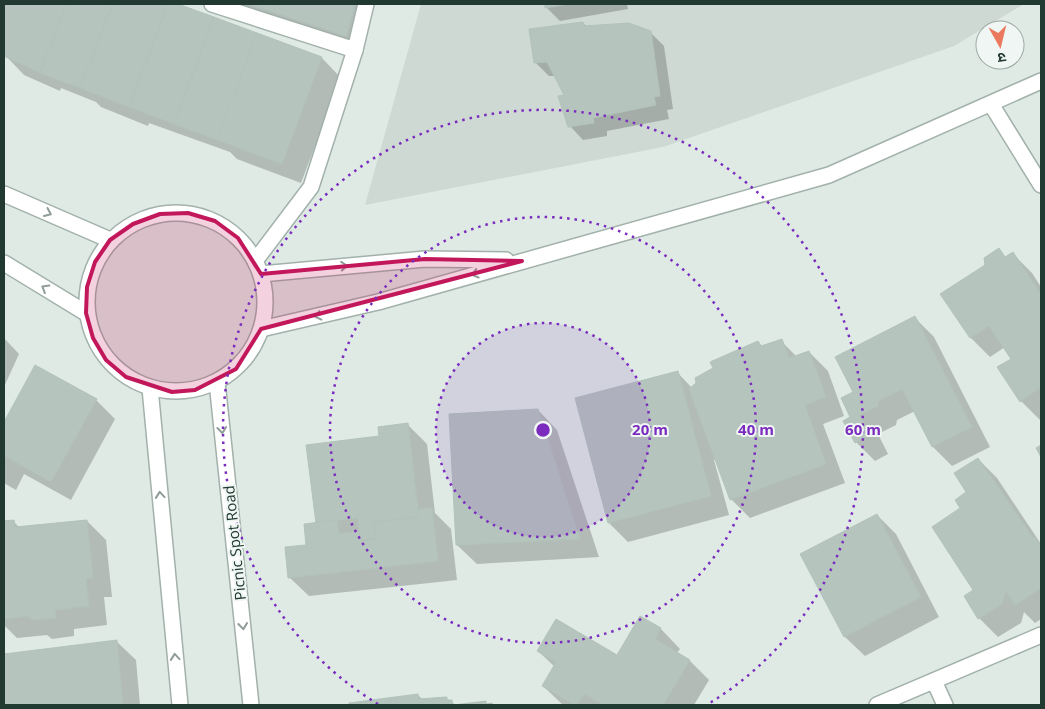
<svg xmlns="http://www.w3.org/2000/svg" width="1045" height="709" font-family="'Open Sans','Noto Sans Devanagari',sans-serif">
<style>
.built{fill:#ced9d3}
.shadow{fill:#0003}
.building{fill:#b5c4bd;stroke:#b2c3bb}
.lines{fill:none;stroke-linecap:round;stroke-linejoin:round}
.minor-casing{stroke:#a2b1ab;stroke-width:18}
.tertiary-casing{stroke:#a2b1ab;stroke-width:18}
.minor{stroke:#fff;stroke-width:15}
.tertiary{stroke:#fff;stroke-width:15}
.oneway{stroke:#909c98}
.marked{fill:#c2185b;fill-opacity:0.2;stroke:#c2185b;stroke-width:4;stroke-linejoin:round}
.ring{fill:none;stroke:#7b2cbf;stroke-width:2.5;stroke-dasharray:2.5 5}
.labels{text-anchor:middle;dominant-baseline:central;stroke-width:4;stroke-linejoin:round;paint-order:stroke}
.street-label{font-size:15px;fill:#213931;stroke:#eff6f3}
.centre{fill:#7b2cbf;stroke:#eff6f3;stroke-width:2.5}
.ring-label{font-size:15px;text-anchor:middle;font-weight:bold;fill:#7b2cbf;stroke:#eff6f3;stroke-width:4;stroke-linejoin:round;paint-order:stroke}
</style>
<rect width="100%" height="100%" fill="#dfeae4"/>
<path class="built" d="M421,4H1024L954,46L663,147L365,205Z"/>
<g class="shadow">
<path d="M4,4H175L322,58L341,78L301,183L237,159L230,152L149,123L148,126L101,107L96,102L61,88L60,91L24,75L4,54Z"/>
<path d="M211,4H372L359,48Z"/>
<path d="M546,4H627L628,9L560,21L547,8Z"/>
<path d="M583,23L587,27L650,32L664,46L673,109L667,110L669,119L607,131V136L583,140L570,126L565,96L555,76H549L536,63Z"/>
<path d="M999,250L1006,258L1012,253L1032,273L1041,287L1040,420L1021,401L1013,359L1005,347L990,357L971,338L942,294L986,265Z"/>
<path d="M915,318L934,337L990,447L952,466L933,447L915,411L897,420L896,425L878,434L888,454L875,461L856,442L852,418L855,393Z"/>
<path d="M4,338L19,354L4,387Z"/>
<path d="M781,341L797,357L809,352L828,371L844,416L823,424L845,483L750,518L731,499L716,459L714,460L729,515L628,542L609,523L677,372L692,388L758,342L763,347Z"/>
<path d="M36,366L96,400L115,419L71,500L24,474L16,490L4,483V425Z"/>
<path d="M538,410L557,430L599,557L477,564L457,545Z"/>
<path d="M408,425L427,444L435,513L451,529L457,580L309,596L289,577L317,524L380,437Z"/>
<path d="M978,459L997,478L1041,544V619L1035,623L1024,612L1021,623L998,637L979,618L962,508Z"/>
<path d="M877,515L896,534L939,617L865,656L845,637L802,555Z"/>
<path d="M13,521L20,528L87,521L106,540L112,597H104L107,625L74,629V636L52,639L47,635L17,638L4,625V522Z"/>
<path d="M641,618L661,629L680,649L677,653L690,661L709,680L694,705H563L543,686L555,667L538,651L617,657Z"/>
<path d="M116,641L136,660L140,705H4V656Z"/>
<path d="M418,695L423,700L446,699L456,705H350Z"/>
</g>
<g class="building">
<path d="M4,4H67L40,73L4,56Z"/>
<path d="M67,4H113L80,88L40,73Z"/>
<path d="M113,4H168L129,107L80,88Z"/>
<path d="M168,4H178L214,17L174,124L129,107Z"/>
<path d="M247,4H276L273,12Z"/>
<path d="M276,4H355L346,36L273,12Z"/>
<path d="M545,4H569L545,8Z"/>
<path d="M214,17L257,33L217,140L174,124Z"/>
<path d="M583,22L584,26L629,23L651,31L660,96L654,97L656,105L593,118L594,123L568,127L558,96L564,95L547,62L534,63L529,29Z"/>
<path d="M257,33L322,57L282,164L217,140Z"/>
<path d="M999,248L1005,257L1013,252L1041,295V387L1020,402L997,367L1011,359L989,326L970,338L940,294L985,265L984,258Z"/>
<path d="M915,316L972,427L932,447L902,389L878,401V406L860,415L870,435L855,443L843,421L850,417L841,398L853,392L835,357Z"/>
<path d="M782,339L789,358L809,351L826,397L805,405L826,464L730,500L689,389L696,383L695,378L713,368L710,362L758,341L761,346Z"/>
<path d="M35,365L97,399L51,482L5,456L4,458V422Z"/>
<path d="M678,371L711,496L608,523L575,398Z"/>
<path d="M538,409L580,539L456,545L449,414Z"/>
<path d="M408,423L419,517L374,522L376,539L360,540L358,518L316,523L306,445L379,436L378,427Z"/>
<path d="M1041,445V457L1036,448Z"/>
<path d="M978,458L1033,538L1035,537L1041,546V588L1015,605L1006,591L1002,604L978,619L964,596L973,590L932,527L960,508L955,500L966,492L954,473Z"/>
<path d="M432,508L438,561L288,578L285,547L306,545L304,524L337,520L339,534L359,531L360,540L376,539L374,522L419,517V509Z"/>
<path d="M877,514L921,597L844,637L800,554Z"/>
<path d="M14,520L15,527L87,520L93,578H86L89,606L55,610L56,618L31,620V616L4,619V521Z"/>
<path d="M640,616L661,628L655,639L690,660L663,705H604L584,694L577,705H574L542,686L556,662L537,651L556,619L617,655Z"/>
<path d="M117,640L123,705H4V654Z"/>
<path d="M418,694L419,699L447,697V700H452L453,705H349V703Z"/>
<path d="M486,701V704L492,703L493,705H454Z"/>
</g>
<g class="lines">
<defs>
<g id="minor">
<path d="M212,4L355,50"/>
<path d="M991,104L1041,185"/>
<path d="M255,261L311,187L355,50L366,4"/>
<path d="M934,681L945,705"/>
<path d="M877,705L1041,635"/>
</g>
<g id="tertiary">
<path d="M4,194L110,240"/>
<circle cx="176" cy="302" r="89"/>
<path d="M4,263L86,313"/>
<path d="M261,274L425,259L506,260"/>
<path d="M261,329L378,302L829,175L1041,81"/>
<path d="M217,382L251,705"/>
<path d="M150,388L180,705"/>
</g>
</defs>
<use href="#minor" class="minor-casing"/>
<use href="#tertiary" class="tertiary-casing"/>
<use href="#minor" class="minor"/>
<use href="#tertiary" class="tertiary"/>
</g>
<defs><path id="oneway-chevron" d="M-2-3.5L2.5 0L-2 3.5" fill="none" stroke-width="1.6" stroke-linecap="round" stroke-linejoin="round" transform="scale(1.25)"/></defs>
<g class="oneway">
<use href="#oneway-chevron" transform="translate(48 213) rotate(24)"/>
<use href="#oneway-chevron" transform="translate(344 266) rotate(-5)"/>
<use href="#oneway-chevron" transform="translate(475 274) rotate(164)"/>
<use href="#oneway-chevron" transform="translate(45 288) rotate(-149)"/>
<use href="#oneway-chevron" transform="translate(318 316) rotate(167)"/>
<use href="#oneway-chevron" transform="translate(222 430) rotate(84)"/>
<use href="#oneway-chevron" transform="translate(160 495) rotate(-95)"/>
<use href="#oneway-chevron" transform="translate(243 626) rotate(84)"/>
<use href="#oneway-chevron" transform="translate(175 657) rotate(-95)"/>
</g>
<path class="marked" d="M188,213L215,221L238,238L261,274L425,259L522,261L261,329L236,369L195,390L172,392L126,377L106,360L93,338L86,313L87,287L95,262L110,240L133,224L160,214Z"/>
<circle cx="543" cy="430" r="107" fill="#7b2cbf" fill-opacity=".12"/>
<g class="ring">
<circle cx="543" cy="430" r="107"/>
<circle cx="543" cy="430" r="213"/>
<path d="M378 704A320 320 0 1 1 708 704"/>
</g>
<g class="labels">
<g class="street-label">
<text transform="translate(234 543) rotate(-96)">Picnic Spot Road</text>
</g>
</g>
<circle cx="543" cy="430" r="8" class="centre"/>
<g class="ring-label">
<text x="650" y="435">20 m</text>
<text x="756" y="435">40 m</text>
<text x="863" y="435">60 m</text>
</g>
<rect width="1045" height="709" fill="none" stroke="#213931" stroke-width="10"/>
<g transform="translate(1000 45) rotate(172)"><circle r="24" fill="#eff6f3" stroke="#9daaa5"/>
<path d="M0-4L9 19L0 12L-9 19Z" fill="#ea795d"/>
<text y="-8" font-size="14" font-weight="bold" text-anchor="middle" fill="#213931">उ</text>
</g>
</svg>
